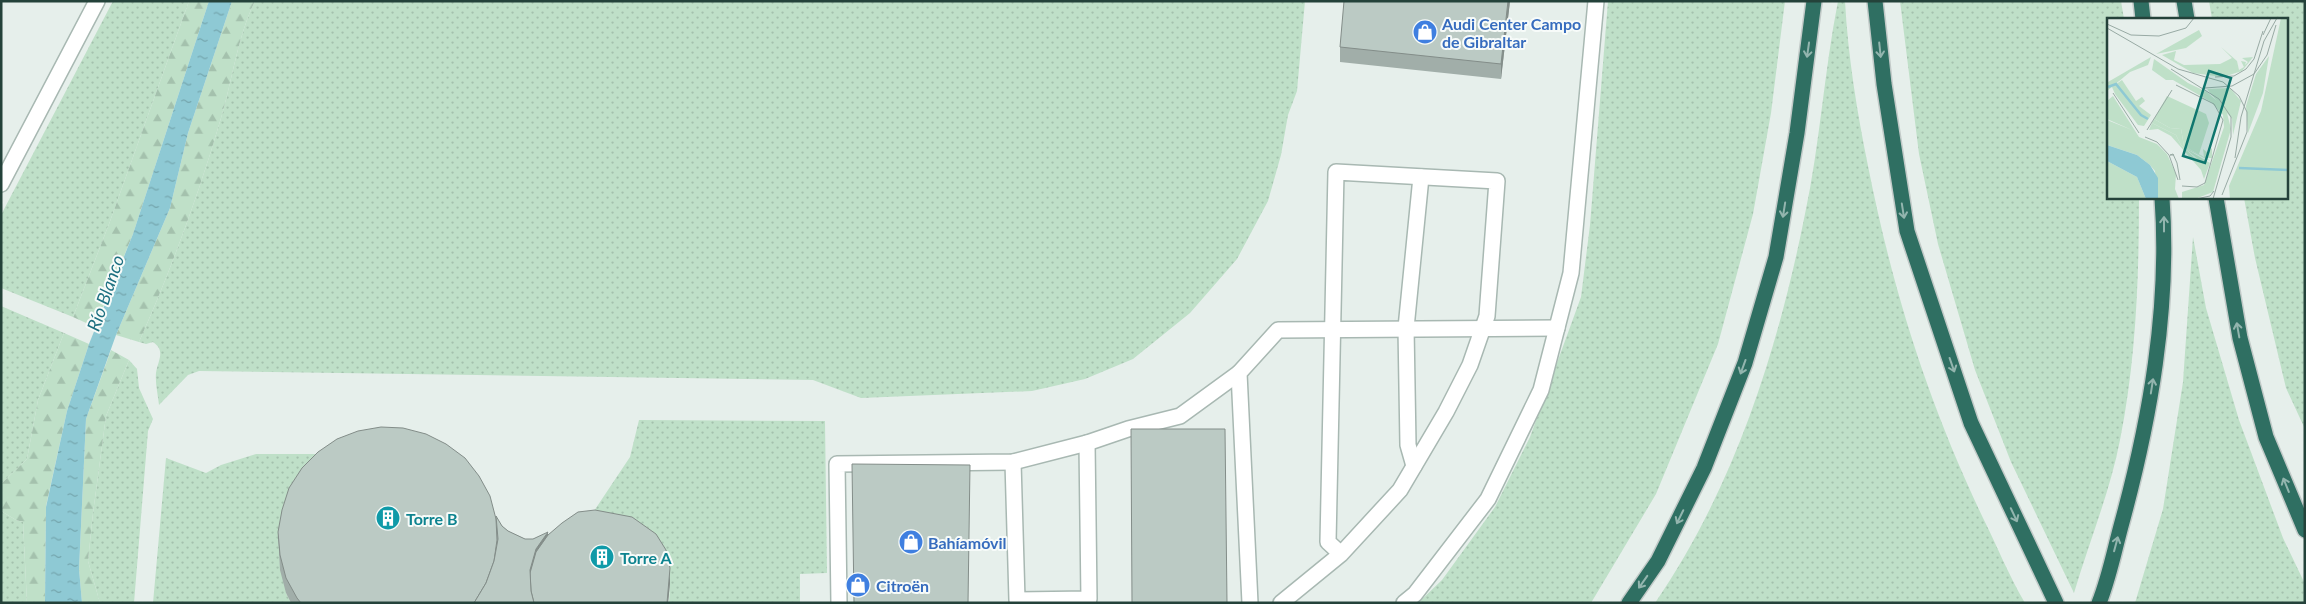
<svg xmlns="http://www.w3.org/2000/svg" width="2306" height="604" font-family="Lato,sans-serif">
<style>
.grass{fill:url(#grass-dots)}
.forest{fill:url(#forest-firs)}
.water{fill:url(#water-ripples)}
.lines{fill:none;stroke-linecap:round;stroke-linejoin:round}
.service-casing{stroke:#a8b8b2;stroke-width:18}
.tertiary-casing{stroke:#a8b8b2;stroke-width:18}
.motorway-casing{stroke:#c2cac8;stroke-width:18}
.service{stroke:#fff;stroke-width:15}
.tertiary{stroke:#fff;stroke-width:15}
.motorway{stroke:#2f6f62;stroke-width:15}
.wall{fill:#a1aea9}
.shaded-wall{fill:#838d89}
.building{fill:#bbcac4;stroke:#838d89}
.oneway{stroke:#93b5ae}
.labels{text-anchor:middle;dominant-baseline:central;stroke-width:4;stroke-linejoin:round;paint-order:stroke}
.shop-label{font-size:16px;font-weight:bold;fill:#366cbe;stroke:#f7fbf9;text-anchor:start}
.culture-label{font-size:16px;font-weight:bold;fill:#0d838f;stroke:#f7fbf9;text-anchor:start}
.water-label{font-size:18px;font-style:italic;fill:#1c6f80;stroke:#f7fbf9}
.inset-river{fill:none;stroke:#8ec9d4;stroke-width:2.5}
.inset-road{fill:none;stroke:#98aaa4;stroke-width:1}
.view{fill:#0f766e;fill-opacity:0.15;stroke:#0f766e;stroke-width:2.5}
.inset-edge{fill:none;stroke:#24423a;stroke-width:2.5}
</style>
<defs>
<pattern id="grass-dots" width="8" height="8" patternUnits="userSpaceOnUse" patternTransform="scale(1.25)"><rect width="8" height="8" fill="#bfe0c8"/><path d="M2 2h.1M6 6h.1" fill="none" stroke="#a4c1ad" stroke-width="1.8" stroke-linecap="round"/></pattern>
<pattern id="forest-firs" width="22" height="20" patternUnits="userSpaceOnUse" patternTransform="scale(1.25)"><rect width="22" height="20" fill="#bfe0c8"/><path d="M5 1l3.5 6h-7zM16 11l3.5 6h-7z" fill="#a4c1ad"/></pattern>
<pattern id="water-ripples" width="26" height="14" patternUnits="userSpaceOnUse" patternTransform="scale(1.25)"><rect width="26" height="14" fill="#8ec9d4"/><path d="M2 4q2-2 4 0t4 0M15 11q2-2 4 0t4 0" fill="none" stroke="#74a5ad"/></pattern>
</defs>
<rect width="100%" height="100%" fill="#e6efeb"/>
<g class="grass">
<path d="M113,1H189L109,224L73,317L1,288V215Z"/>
<path d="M255,1H1305L1297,91L1288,115L1281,155L1268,201L1237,259L1190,313L1133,359L1085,379L1032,391L861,398L813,380L199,371L188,375L159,405C158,395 155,383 156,373C158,360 166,351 153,342L146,344L139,342C171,270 199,194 221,118C232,81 238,35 255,1Z"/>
<path d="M1608,1H1785L1771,113L1753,214L1718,344L1656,494L1591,603H1418L1442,580L1495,507L1530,437L1581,297L1590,225Z"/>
<path d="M1838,1H1845C1848,57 1857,111 1868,166C1893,292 1928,402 1983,518C1997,546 2009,576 2025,603H1655C1734,488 1778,350 1805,214C1820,144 1824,72 1838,1Z"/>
<path d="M1900,1H2121L2124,19H2108V198H2139C2139,278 2136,360 2120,440C2110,492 2089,542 2074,593L2011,462L1975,370L1938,244L1919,154Z"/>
<path d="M2209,1H2305V429L2286,388L2255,258L2244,198H2287V19H2212Z"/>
<path d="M2193,237L2206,308L2239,420L2283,538L2305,584V603H2135L2163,509L2183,382Z"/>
<path d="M1,306L64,333L38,400L27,459L1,484Z"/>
<path d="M129,360L137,369L139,388L153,419L148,431L134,603H100L88,561L93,513L106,416Z"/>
<path d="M639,420L825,421L827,573L800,574V603H669L670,583L588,520L630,457Z"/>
<path d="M256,454H337L286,593L291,603H153L166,458L206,473L221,465Z"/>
<path d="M1,511L16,520L23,522L27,603H1Z"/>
</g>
<g class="forest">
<path d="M189,1H209L133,234L95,327L73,317L109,224Z"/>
<path d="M232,1H255C238,35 232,81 221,118C199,194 171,270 139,342L116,335L170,208L188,133Z"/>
<path d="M64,333L89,344L67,411L46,506L45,603H27L23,522L16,520L1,511V484L27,459L38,400Z"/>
<path d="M111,350L129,360L106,416L93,513L88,561L100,603H82L79,569L86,419Z"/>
</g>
<path class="water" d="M209,1H232L188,133L170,208L116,335L86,419L79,569L82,603H45L46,507L67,411L89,344L133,234Z"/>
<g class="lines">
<defs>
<g id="service">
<path d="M1,184L97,1"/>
<path d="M1013,462L1017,600L1089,599L1087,443"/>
<path d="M1414,466L1408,445L1406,328L1421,177"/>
<path d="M839,603L837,464L1013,462L1087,443L1128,429L1180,416L1239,373"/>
<path d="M1250,603L1239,373L1278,330L1557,328"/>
<path d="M1281,603L1341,554L1400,490L1446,412L1470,365L1487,316L1497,181L1336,172L1328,542L1341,554"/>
</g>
<path id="tertiary" d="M1404,603L1415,594L1488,499L1541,390L1571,273L1596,1"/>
<g id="motorway">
<path d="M1875,1L1884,84L1907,231L1971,423L2056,603"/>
<path d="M2141,1L2143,19"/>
<path d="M2184,1L2187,19"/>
<path d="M2216,198L2240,338L2266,437L2305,530"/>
<path d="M1629,603L1658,561L1704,468L1745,363L1776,257L1797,133L1814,1"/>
<path d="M2099,603C2109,578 2114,552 2121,526C2150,420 2170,308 2162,198"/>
</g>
</defs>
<use href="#service" class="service-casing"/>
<use href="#tertiary" class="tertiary-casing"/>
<use href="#motorway" class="motorway-casing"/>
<use href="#service" class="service"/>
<use href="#tertiary" class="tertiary"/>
<use href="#motorway" class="motorway"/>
</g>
<g class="wall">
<path d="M1510,1L1501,79L1340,62V47Z"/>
<path d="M496,519L502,526L508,531L525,539H533L548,535L670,583L668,603H291L286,593L280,570L278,532Z"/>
</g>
<g class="shaded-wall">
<path d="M1508,1H1510L1501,79V64Z"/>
<path d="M548,532V550L530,586V570L536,549Z"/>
<path d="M670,568V583L668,603H667Z"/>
</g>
<g class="building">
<path d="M1344,1H1508L1501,64L1340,47Z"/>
<path d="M381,427L403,428L426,434L446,444L465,458L479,476L490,496L496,519L497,540L494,561L486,583L474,603H301L297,598L286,578L280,555L278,532L282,510L289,488L302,468L318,452L337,439L358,431Z"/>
<path d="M1131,429H1225L1227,603H1132Z"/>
<path d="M852,464L970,465L968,603H854Z"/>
<path d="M595,510L632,517L656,534L666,550L670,568L667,603H534L531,591L530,573L536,552L548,535L562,523L578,512Z"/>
<path d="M496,516L502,526L508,531L525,539H533L548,532L536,549L530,570L531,591L534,603H474L486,583L494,561L498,539Z"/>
</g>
<defs><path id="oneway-shaft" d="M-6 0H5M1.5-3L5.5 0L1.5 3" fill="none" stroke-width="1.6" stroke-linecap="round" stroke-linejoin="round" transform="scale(1.25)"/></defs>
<g class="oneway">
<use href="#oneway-shaft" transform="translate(1808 50) rotate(98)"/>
<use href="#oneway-shaft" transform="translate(1880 50) rotate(84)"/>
<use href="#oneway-shaft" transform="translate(1784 210) rotate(99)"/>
<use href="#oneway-shaft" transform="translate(1903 211) rotate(81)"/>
<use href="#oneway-shaft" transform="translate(2164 224) rotate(-90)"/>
<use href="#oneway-shaft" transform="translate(2238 330) rotate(-100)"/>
<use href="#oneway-shaft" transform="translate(1952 365) rotate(71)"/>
<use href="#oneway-shaft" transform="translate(1743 367) rotate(110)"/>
<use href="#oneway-shaft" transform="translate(2152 386) rotate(-81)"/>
<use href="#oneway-shaft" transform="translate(2286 485) rotate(-112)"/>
<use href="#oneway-shaft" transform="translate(2014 515) rotate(65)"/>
<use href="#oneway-shaft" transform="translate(1680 517) rotate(116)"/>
<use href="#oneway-shaft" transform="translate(2116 544) rotate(-75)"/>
<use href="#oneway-shaft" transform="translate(1643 582) rotate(125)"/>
</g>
<defs>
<symbol id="shop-disc" viewBox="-11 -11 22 22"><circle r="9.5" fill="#3f7fe0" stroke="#f7fbf9"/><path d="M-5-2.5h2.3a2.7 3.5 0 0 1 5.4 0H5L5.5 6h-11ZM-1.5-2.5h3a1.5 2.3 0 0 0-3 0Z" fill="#fff"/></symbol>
<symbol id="building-disc" viewBox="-11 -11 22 22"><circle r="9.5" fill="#0f9aa8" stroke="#f7fbf9"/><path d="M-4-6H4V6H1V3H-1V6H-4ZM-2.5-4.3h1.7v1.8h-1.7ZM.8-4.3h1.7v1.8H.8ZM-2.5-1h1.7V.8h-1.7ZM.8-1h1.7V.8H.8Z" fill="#fff"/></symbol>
</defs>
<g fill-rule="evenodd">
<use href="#shop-disc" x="1411" y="18" width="28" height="28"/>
<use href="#building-disc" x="374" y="504" width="28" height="28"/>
<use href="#shop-disc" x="897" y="528" width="28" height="28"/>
<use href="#building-disc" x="588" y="543" width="28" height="28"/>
<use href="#shop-disc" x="844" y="571" width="28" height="28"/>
</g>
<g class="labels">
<g class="shop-label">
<text x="1442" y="23">Audi Center Campo<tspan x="1442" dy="18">de Gibraltar</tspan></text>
<text x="928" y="542">Bahíamóvil</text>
<text x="876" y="585">Citroën</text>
</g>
<g class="culture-label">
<text x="406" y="518">Torre B</text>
<text x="620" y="557">Torre A</text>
</g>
<g class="water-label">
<text transform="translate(105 293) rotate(-71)">Río Blanco</text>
</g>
</g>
<g transform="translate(2107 18)">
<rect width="181" height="181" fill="#e6efeb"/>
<path d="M92,12L95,18L79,30L49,36ZM114,29L130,43L132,52L137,49L134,43L139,44L138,47L141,44L135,40L146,39L135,53L116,59L86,55L55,37L69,33L67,42L77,47L113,46L125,40ZM162,38L156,75L141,115L139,88L149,56ZM47,41L81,65L100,74L119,91L124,111L106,174L88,181H75V174L97,167L117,109L116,97L104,84L66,62H59L45,52ZM15,62L29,83L35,79L38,83L32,88L44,97L37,108L31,107L8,76L5,69ZM123,70L134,83L126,117L125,101L100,71ZM6,78L32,119L50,126L60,136L69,156L68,171L72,181H51L48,153L43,147L30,137L0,127V102L25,112L0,101V83ZM60,78L99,96L102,105L92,136L97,139L96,131L101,135L105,130V140H100L103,143L77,128L74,111L63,110L47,101ZM45,105L69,117L74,127L88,140L103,145L97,161L94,152L64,118L51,111L42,112ZM0,143L30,159L39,181H0Z" fill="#bfe0c8"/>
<path d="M44,39L41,47L23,54L0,73L1,64ZM47,101L63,110L74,111L77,128L103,143L78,130L103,145L94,144L74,127L69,117L45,105Z" fill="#bfe0c8"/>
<path d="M174,0H181V181H123L122,168L154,93Z" fill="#bfe0c8"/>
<path d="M0,127L30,137L43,147L51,160V181H39L30,159L0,143Z" fill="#8ec9d4"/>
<path class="inset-river" d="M1,69L9,66L34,97L41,101M132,150L182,152"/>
<path class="inset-road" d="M0,6L24,17L52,18L79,10L87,0M0,10L71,51L116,64L132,78L140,94V114L115,177M156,17L164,0M64,51L112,81L124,99V119L106,181M108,59L127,58L139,51L147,41L156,13M69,67L107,86L116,102L98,165L90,169L75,168M98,70L125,68L147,56L160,37L169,7M6,75L32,115M40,112L65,72M38,119L50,124L62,137L71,162M67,137H63L66,136L70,145L73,162M128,140L134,99L157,23L170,0M89,181L103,178L107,173"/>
<path class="view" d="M102,53L124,60L98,145L76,138Z"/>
<rect width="181" height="181" class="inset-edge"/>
</g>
<rect width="2306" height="604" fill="none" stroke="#24423a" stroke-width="5"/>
</svg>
